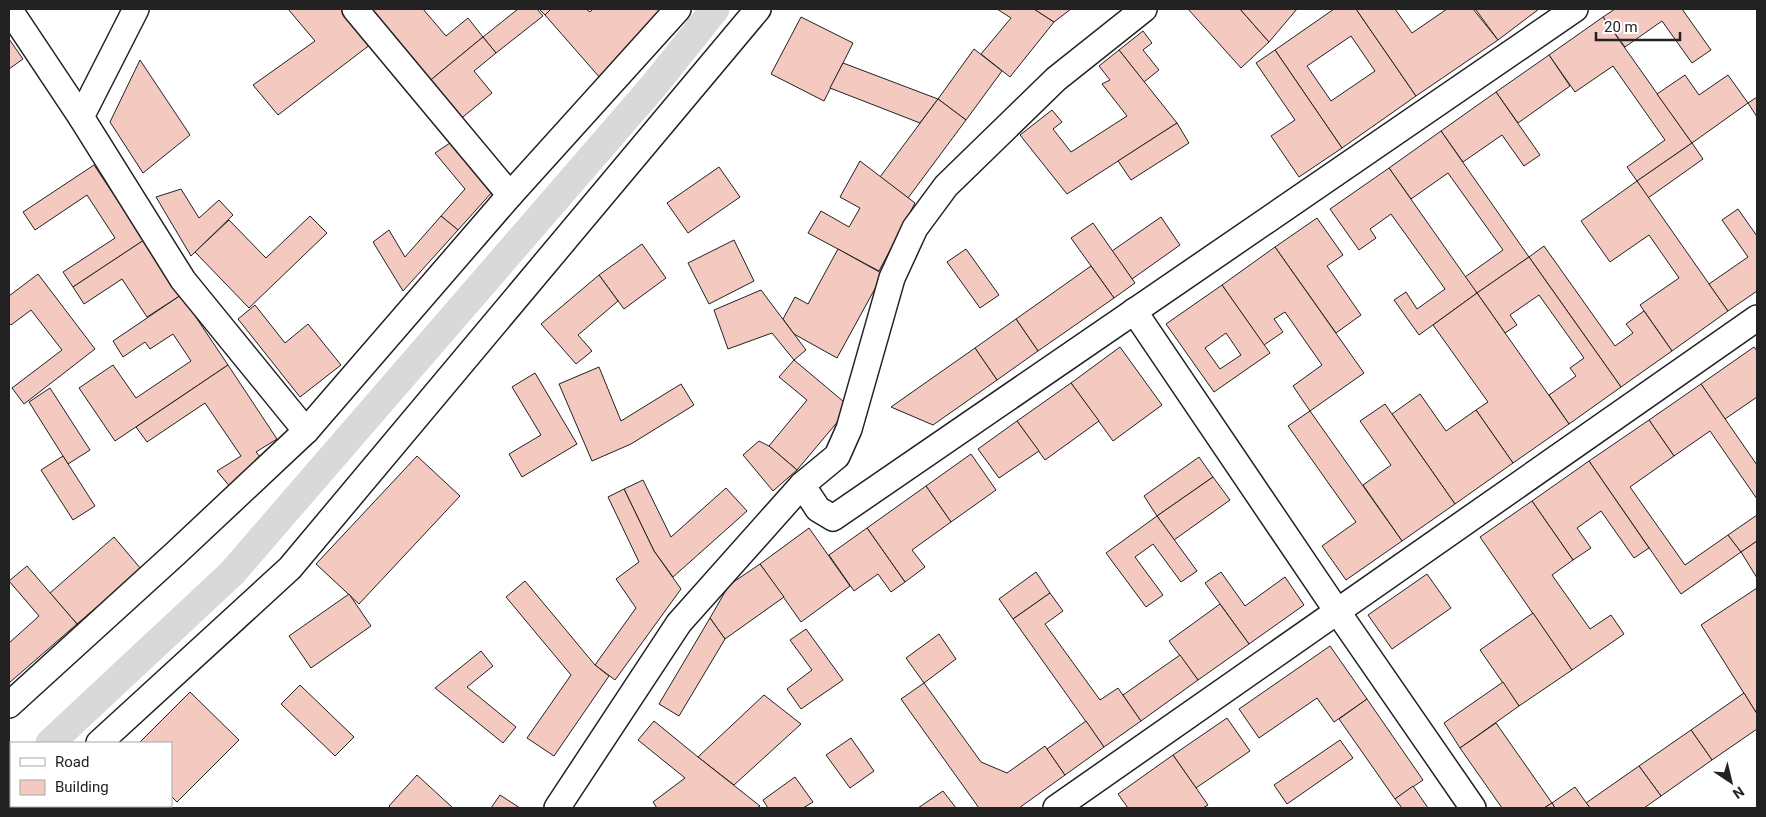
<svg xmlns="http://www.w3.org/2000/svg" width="1766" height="817" font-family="Roboto,sans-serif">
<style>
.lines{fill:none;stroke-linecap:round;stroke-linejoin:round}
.canal{stroke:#d9d9d9;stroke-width:29}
.building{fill:#f3c9c0;stroke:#222;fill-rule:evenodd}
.street-casing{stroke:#222;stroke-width:28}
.street{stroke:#fff;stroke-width:25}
</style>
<rect width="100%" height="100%" fill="#fff"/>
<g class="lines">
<g class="canal">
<path d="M50,743L232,573L656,83L715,9"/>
<path d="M9,782L11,779"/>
</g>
</g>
<g class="building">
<path d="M288,9H341L371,44L278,115L253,85L315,41Z"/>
<path d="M369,9H423L446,36L468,18L483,37L427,83Z"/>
<path d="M518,9H537L543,16L496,53L483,37Z"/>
<path d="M539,9H551L545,15Z"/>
<path d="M551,9H586L590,12L593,9H663L601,79L545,15Z"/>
<path d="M997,9H1034L1054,22L1010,77L981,54L1011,18Z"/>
<path d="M1034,9H1071L1054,22Z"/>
<path d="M1188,9H1240L1269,42L1241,68Z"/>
<path d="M1240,9H1297L1269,42Z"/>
<path d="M1334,9H1356L1416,96L1342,148L1275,50ZM1351,36L1375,71L1331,101L1307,66Z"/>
<path d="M1356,9H1395L1412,33L1447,9H1473L1498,40L1416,96Z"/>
<path d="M1477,9H1539L1498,40L1476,10Z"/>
<path d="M1615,9H1682L1711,50L1692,63L1662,21L1625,47L1603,17Z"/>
<path d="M801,17L853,43L824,101L771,74Z"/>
<path d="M1603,17L1692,143L1637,181L1627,167L1665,140L1613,66L1575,92L1549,55Z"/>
<path d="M1143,31L1152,43L1143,50L1159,70L1144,82L1119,50Z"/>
<path d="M483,37L496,53L474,71L492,93L458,121L427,83Z"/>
<path d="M9,39L23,59L9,69Z"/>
<path d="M974,49L1002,71L966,120L938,99Z"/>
<path d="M1119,50L1177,123L1067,194L1020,135L1052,110L1062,122L1053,129L1071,152L1127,116L1102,84L1110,80L1099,66Z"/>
<path d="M1275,50L1342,148L1299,177L1271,136L1295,120L1256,63Z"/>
<path d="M1549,55L1570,86L1518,123L1496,92Z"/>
<path d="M140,60L190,135L143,173L110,122Z"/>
<path d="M843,63L938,99L920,123L830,88Z"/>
<path d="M1685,75L1699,95L1728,75L1748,103L1692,143L1657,94Z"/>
<path d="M1496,92L1540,155L1524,166L1502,135L1463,162L1441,131Z"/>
<path d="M1757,97V117L1748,103Z"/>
<path d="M938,99L966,120L908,198L880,177Z"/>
<path d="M1177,123L1189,143L1131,180L1118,161Z"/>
<path d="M1441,131L1529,257L1477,293L1465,277L1503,250L1448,173L1411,199L1389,168Z"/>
<path d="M450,143L493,191L458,230L441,216L465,189L435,153Z"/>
<path d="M1692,143L1703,159L1648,198L1637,181Z"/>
<path d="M860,161L915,203L879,271L808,233L821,211L849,227L860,208L840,197Z"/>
<path d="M94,165L144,240L73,287L63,272L115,238L87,195L35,230L23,212Z"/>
<path d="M719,167L740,197L688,233L667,203Z"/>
<path d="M1389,168L1477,293L1419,335L1394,300L1406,292L1417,309L1445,289L1391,214L1370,229L1376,238L1359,250L1330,209Z"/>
<path d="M1637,181L1728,311L1672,351L1640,305L1679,278L1649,235L1610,262L1581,221Z"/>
<path d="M181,189L199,218L219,200L233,215L191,256L156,197Z"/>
<path d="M1738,209L1757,236V291L1728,311L1709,284L1748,257L1722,220Z"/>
<path d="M310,216L327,233L249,308L195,252L229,220L266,258Z"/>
<path d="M441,216L458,230L403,291L373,242L389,230L405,257Z"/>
<path d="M1161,217L1180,245L1132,279L1112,251Z"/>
<path d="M1317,218L1343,255L1327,266L1361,315L1336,333L1275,247Z"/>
<path d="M1093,223L1135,283L1114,298L1071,238Z"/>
<path d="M144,240L181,295L147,317L122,279L84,304L73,287Z"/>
<path d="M734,240L754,281L709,304L688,263Z"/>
<path d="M642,244L666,278L624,309L599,275Z"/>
<path d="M1544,246L1615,346L1633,333L1626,324L1644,311L1672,351L1621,387L1529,257Z"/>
<path d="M1275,247L1364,373L1310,411L1293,386L1322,365L1285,312L1274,319L1283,332L1264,345L1222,285Z"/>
<path d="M838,249L883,274L837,358L794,334L783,319L795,297L808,304Z"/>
<path d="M966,249L999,295L980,308L947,262Z"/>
<path d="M1529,257L1621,387L1569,424L1549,395L1576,376L1570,368L1584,358L1539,295L1510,315L1517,325L1505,333L1477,293Z"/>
<path d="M1091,266L1114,298L1038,351L1016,319Z"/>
<path d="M38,274L95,349L24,404L12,388L62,350L31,310L11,325L9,323V296Z"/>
<path d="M599,275L618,301L578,335L592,351L576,364L541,324Z"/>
<path d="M1222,285L1270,353L1214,392L1166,324ZM1226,333L1241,355L1220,369L1205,348Z"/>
<path d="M761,290L806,350L794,360L772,333L728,349L714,310Z"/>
<path d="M1477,293L1569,424L1513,463L1476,410L1488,402L1433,325Z"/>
<path d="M181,295L228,365L115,441L79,388L113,365L136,398L191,361L173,334L150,349L145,342L123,357L113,341Z"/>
<path d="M255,305L285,343L308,324L341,365L300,397L238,319Z"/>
<path d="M1016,319L1038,351L997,380L975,348Z"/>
<path d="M1120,347L1162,405L1113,441L1071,383Z"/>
<path d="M1754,347L1757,351V397L1725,419L1701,384Z"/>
<path d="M975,348L997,380L933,425L891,407Z"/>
<path d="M794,360L850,407L797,470L769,446L807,400L779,377Z"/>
<path d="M228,365L277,439L256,452L263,460L231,488L217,471L241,456L205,403L147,442L136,427Z"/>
<path d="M599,367L621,421L681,384L694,405L631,444L592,461L559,384Z"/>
<path d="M535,373L577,444L522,477L509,454L541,435L512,387Z"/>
<path d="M1071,383L1099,421L1045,460L1017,421Z"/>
<path d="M1701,384L1757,465V499L1710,431L1674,456L1649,420Z"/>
<path d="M50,388L90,450L68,464L29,402Z"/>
<path d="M1420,394L1446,431L1476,410L1513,463L1455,504L1392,414Z"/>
<path d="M1385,404L1455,504L1402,541L1363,485L1391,465L1360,421Z"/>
<path d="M1310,411L1402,541L1346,580L1322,546L1356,522L1288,426Z"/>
<path d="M1649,420L1674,456L1630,487L1685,565L1728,535L1741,552L1681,594L1589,461Z"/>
<path d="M1017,421L1039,451L999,478L978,449Z"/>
<path d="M759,441L769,446L797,470L773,491L743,455Z"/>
<path d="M971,454L996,490L951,522L926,486Z"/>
<path d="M63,456L95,506L73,520L41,470Z"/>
<path d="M417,456L460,496L359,604L316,564Z"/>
<path d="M1199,457L1213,477L1157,516L1144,496Z"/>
<path d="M1589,461L1649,548L1634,558L1601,511L1577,528L1591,548L1573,560L1532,501Z"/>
<path d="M1213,477L1230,500L1174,540L1157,516Z"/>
<path d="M643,480L671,537L726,488L747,511L673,577L654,551L624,489Z"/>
<path d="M926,486L951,522L912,550L925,567L905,582L867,528Z"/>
<path d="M624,489L654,551L681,589L615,680L595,665L636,608L616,579L639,562L608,497Z"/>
<path d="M1532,501L1573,560L1552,575L1590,629L1611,615L1624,634L1572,670L1480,537Z"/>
<path d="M1757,515V541L1741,552L1728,535Z"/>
<path d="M1157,516L1197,571L1181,582L1153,544L1135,557L1163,595L1146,607L1106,553Z"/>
<path d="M809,528L850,586L801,622L760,564Z"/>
<path d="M867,528L905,582L891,592L878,574L854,591L829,555Z"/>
<path d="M114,537L141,569L77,624L50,593Z"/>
<path d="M1757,541V578L1741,552Z"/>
<path d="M760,564L784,597L725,639L710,618L729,585Z"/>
<path d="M27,566L77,624L9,683V643L39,616L9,581Z"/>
<path d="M1036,572L1050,593L1013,619L999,599Z"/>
<path d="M1221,572L1245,606L1285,577L1304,605L1249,644L1205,583Z"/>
<path d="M1427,574L1451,608L1392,649L1368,615Z"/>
<path d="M525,581L595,665L609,676L554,756L527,738L571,675L506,597Z"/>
<path d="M1757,588V714L1701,625Z"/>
<path d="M1050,593L1063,611L1045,624L1100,700L1118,688L1141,721L1104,747L1013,619Z"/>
<path d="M349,594L371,626L311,668L289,636Z"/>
<path d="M1220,604L1249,644L1198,680L1169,641Z"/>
<path d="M1533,613L1572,670L1519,706L1480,650Z"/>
<path d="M710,618L725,639L679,716L659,704Z"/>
<path d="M806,629L843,680L801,709L787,689L812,670L790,640Z"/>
<path d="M939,634L956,659L924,683L906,658Z"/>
<path d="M1330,646L1367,699L1334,722L1317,698L1259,738L1239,709Z"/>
<path d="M481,651L493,666L467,687L516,727L503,743L435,688Z"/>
<path d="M1180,655L1198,680L1141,721L1123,695Z"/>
<path d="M1503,682L1519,706L1460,748L1444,723Z"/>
<path d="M924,683L981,762L1007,773L1045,746L1065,775L1019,808H979L901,699Z"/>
<path d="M300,685L354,737L335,756L281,704Z"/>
<path d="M190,692L239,740L177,802L171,796V743H139Z"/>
<path d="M1744,693L1757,714V729L1712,760L1691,730Z"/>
<path d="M764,695L801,724L734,785L698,757Z"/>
<path d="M1367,699L1423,780L1395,799L1339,719Z"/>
<path d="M1227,718L1250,751L1196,788L1173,755Z"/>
<path d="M654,721L698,757L760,806L757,808H657L653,802L685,778L638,740Z"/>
<path d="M1086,721L1104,747L1065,775L1047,749Z"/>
<path d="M1496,723L1552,803L1544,808H1502L1460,748Z"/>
<path d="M1691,730L1712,760L1661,796L1639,766Z"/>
<path d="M851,738L874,771L850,788L826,755Z"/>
<path d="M1340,740L1353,758L1287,804L1274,785Z"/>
<path d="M1173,755L1208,805L1203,808H1128L1118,794Z"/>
<path d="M1639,766L1661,796L1644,808H1590L1586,803Z"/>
<path d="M417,775L453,808H391L389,806Z"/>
<path d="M795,777L813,802L803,808H768L763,800Z"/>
<path d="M1413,786L1428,808H1402L1395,799Z"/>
<path d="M1575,787L1590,808H1555L1552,803Z"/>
<path d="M943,791L956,808H918Z"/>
<path d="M500,795L520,808H491Z"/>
<path d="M1552,803L1555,808H1544Z"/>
<path d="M81,806H154L157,808H79Z"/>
</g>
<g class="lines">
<defs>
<g id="street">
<path d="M9,9L81,117"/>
<path d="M136,9L81,117L183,280L306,431"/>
<path d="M355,9L510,195"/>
<path d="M1134,311L1337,611L1473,808"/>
<path d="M802,485L818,509L833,518L1575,9"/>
<path d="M9,705L176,553L306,431L510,195L678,9"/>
<path d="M99,743L290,568L758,9"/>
<path d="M29,808L31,806"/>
<path d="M557,808L679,623L802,485L837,456L849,429L892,278L915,228L946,186L1056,79L1144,9"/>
<path d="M1056,808L1757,318"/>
</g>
</defs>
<use href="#street" class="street-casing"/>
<use href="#street" class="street"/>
</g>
<rect width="1766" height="817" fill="none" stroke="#222222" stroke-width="20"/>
<rect x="10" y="742" width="162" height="65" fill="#ffffff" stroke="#a7a7a7"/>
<rect x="20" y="758" width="25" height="8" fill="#ffffff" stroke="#a7a7a7"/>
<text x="55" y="767" font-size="15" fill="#222222">Road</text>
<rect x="20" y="780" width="25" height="15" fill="#f3c9c0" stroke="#a7a7a7"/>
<text x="55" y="792" font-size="15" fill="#222222">Building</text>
<g transform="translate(1731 782) rotate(145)" stroke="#ffffff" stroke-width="4" paint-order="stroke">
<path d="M0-4L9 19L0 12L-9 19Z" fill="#222222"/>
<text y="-8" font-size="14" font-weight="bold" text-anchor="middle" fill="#222222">N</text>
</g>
<path d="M1596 32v8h84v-8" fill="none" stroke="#222222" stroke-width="2.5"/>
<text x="1604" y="32" font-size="15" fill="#222222" stroke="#ffffff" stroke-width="4" paint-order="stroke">20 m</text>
</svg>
